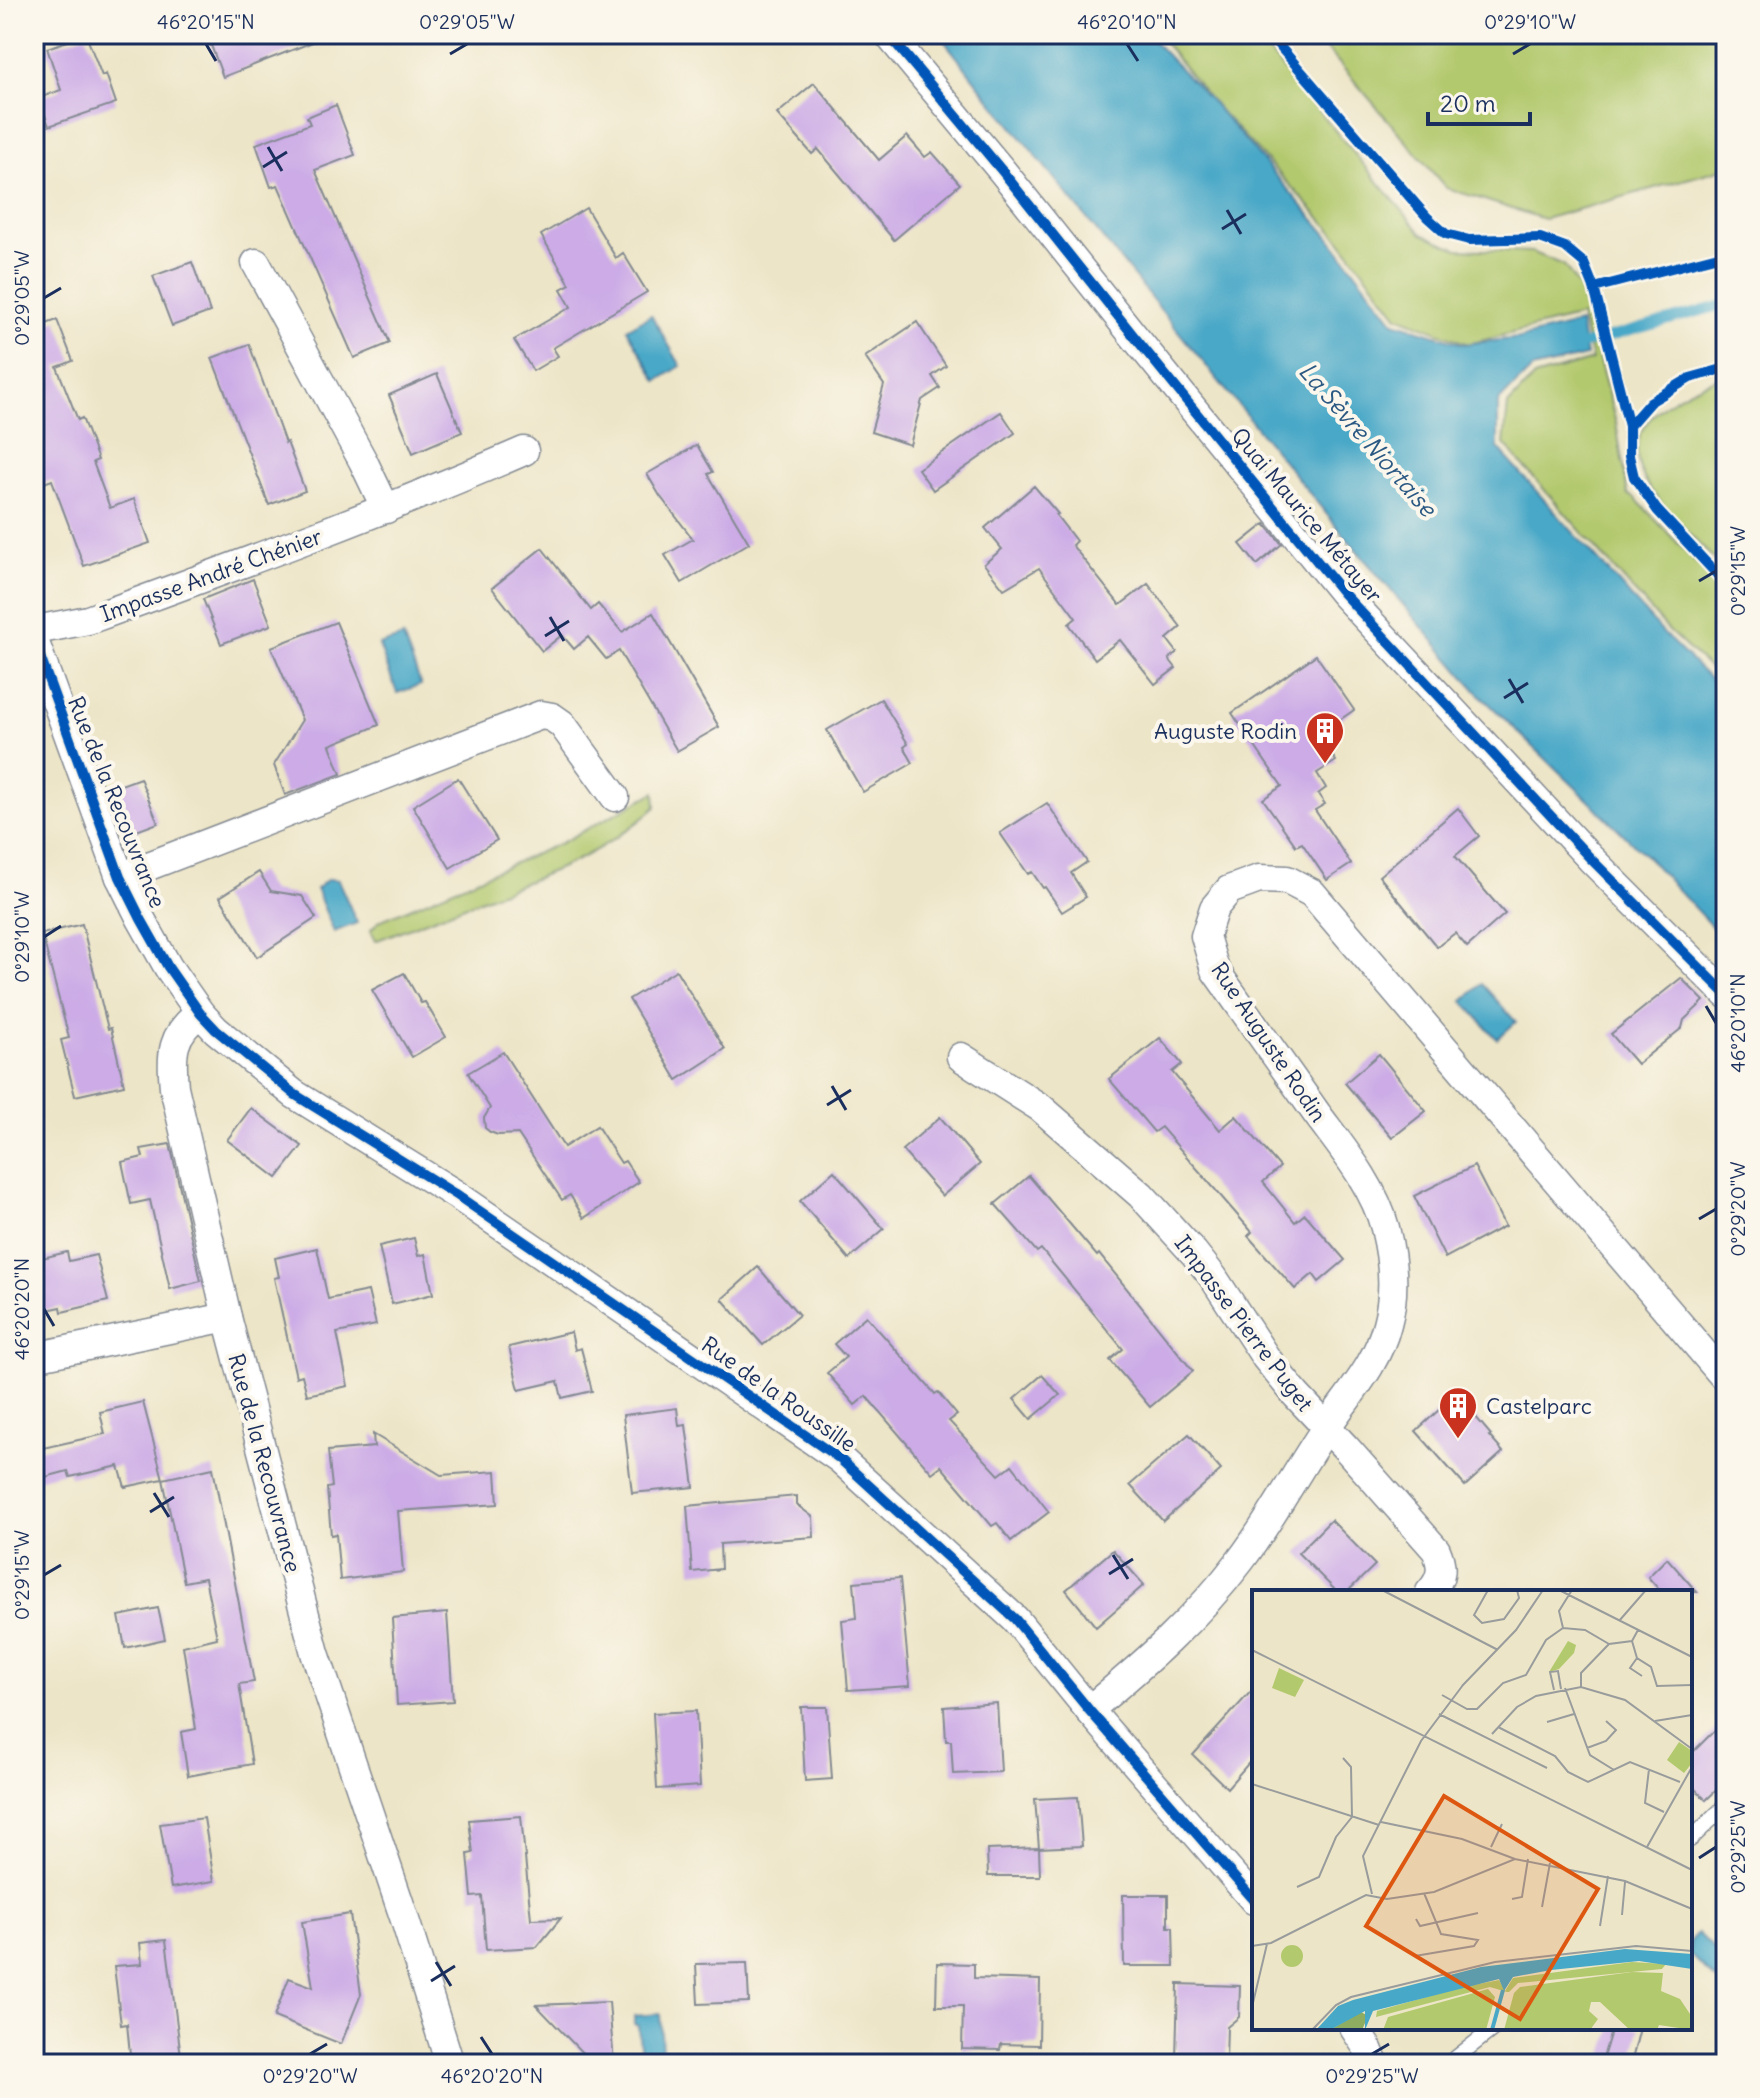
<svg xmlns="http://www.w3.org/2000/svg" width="1760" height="2098" font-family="Delius,sans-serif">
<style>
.green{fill:#b3c96e;stroke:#677c66;stroke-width:2}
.water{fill:#48a8c7;stroke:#326c92;stroke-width:2}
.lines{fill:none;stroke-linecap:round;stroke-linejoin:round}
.stream{stroke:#48a8c7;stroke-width:10}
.building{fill:#ccabe6}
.lane-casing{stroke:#848a92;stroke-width:17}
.street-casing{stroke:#848a92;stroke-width:31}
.lane{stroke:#fff;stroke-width:14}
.street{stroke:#fff;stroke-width:28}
.cycleway-casing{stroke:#fbf7ec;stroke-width:15}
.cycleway{stroke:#0057b8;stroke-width:10}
.ticks{fill:none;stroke:#1b2f5e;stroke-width:3}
.labels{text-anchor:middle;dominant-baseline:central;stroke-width:8;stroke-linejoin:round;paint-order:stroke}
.street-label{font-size:22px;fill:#1b2f5e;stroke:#fbf7ec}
.poi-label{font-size:22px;fill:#1b2f5e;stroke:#fbf7ec;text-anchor:end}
.water-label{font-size:24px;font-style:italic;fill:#2b5983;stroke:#fbf7ec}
.inset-river{fill:none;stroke:#48a8c7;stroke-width:4}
.inset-road{fill:none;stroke:#999c9d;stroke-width:2}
.view{fill:#de5710;fill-opacity:0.15;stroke:#de5710;stroke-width:4}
.inset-edge{fill:none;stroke:#1b2f5e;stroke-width:4}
.neatline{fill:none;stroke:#1b2f5e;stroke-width:3}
.ticks-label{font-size:20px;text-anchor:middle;fill:#1b2f5e}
</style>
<rect width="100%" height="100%" fill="#fbf7ec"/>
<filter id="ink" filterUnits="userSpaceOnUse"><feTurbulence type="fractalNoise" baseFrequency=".0125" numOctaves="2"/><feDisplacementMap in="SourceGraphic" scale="16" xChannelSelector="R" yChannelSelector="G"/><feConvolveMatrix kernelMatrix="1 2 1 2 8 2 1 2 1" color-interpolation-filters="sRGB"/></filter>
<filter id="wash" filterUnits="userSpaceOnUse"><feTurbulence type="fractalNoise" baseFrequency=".006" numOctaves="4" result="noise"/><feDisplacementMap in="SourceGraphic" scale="32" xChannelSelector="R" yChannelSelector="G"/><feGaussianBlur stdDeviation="1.8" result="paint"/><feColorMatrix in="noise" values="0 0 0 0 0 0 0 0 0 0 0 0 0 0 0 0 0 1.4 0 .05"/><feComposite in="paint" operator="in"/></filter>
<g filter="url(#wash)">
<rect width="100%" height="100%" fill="#ede5c7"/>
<g class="green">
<path d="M1157,34H1254L1422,234L1458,249L1532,252L1564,265L1580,289L1616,423L1628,495L1634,497L1726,594V684L1668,630L1504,444L1508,405L1534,377L1592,360L1581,316L1468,344L1398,316L1337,236L1213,103Z"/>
<path d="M1314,34H1726V168L1544,219L1446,188Z"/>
<path d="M1726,375V571C1702,546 1655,504 1642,474C1618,419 1685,390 1726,375Z"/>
<path d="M655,792L656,807C604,853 558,870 495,894C455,910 415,925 375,941L370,931L379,921L561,843Z"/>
</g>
<g class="water">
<path d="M939,34H1147L1213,103L1330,238L1394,322L1463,344L1520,338L1580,323L1586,356L1532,369L1498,402V448L1664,634L1726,695V942L1649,859L1480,695L1337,527L981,88Z"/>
<path d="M651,315L681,366L657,381L627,329Z"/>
<path d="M403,637L421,685L397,693L379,645Z"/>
<path d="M328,879L338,880L357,923L334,932L316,889Z"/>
<path d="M1482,984L1516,1022L1497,1039L1463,1001Z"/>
<path d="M1698,1933L1726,1961V1970L1716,1980L1690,1955V1942Z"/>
<path d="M660,2014L662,2053L641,2055L638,2026L634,2024V2016Z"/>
</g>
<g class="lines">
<path class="stream" d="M1574,347L1726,304"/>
</g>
<g id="blocks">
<g class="building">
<path d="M224,34H328V36L223,77L209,40Z"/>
<path d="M86,35L102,76L106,74L116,103L49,126L39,98L61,90L47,48Z"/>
<path d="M814,83L879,160L907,136L925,157L932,152L960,184L894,240L818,149L812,154L777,114Z"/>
<path d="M336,105L355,155L315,170L390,343L354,358L278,185L271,187L256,144L310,124L307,117Z"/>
<path d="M586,208L616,258L623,253L647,292L553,348L558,356L533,371L514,340L571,307L561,289L570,284L541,235Z"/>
<path d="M192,262L210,312L172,326L153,276Z"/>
<path d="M36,312L41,326L57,320L73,361L57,367L78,420L82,418L98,460L93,462L110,508L134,499L150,543L84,566L52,480L44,483L34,456V313Z"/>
<path d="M917,322L946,366L932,376L940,388L922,400L910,445L871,432L884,385L865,357Z"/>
<path d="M249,344L285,443L287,442L305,491L269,505L212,358Z"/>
<path d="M437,374L462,432L413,453L389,395Z"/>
<path d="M1001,412L1015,433L933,490L918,469Z"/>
<path d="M697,445L713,472L708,474L749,543L682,583L665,555L693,539L660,496L647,474Z"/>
<path d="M1034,486L1058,514L1056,515L1076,541L1072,545L1120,605L1148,584L1181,627L1167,639L1177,652L1169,659L1176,668L1155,684L1120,640L1095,659L1069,624L1076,618L1039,568L1004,589L984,564L1002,549L985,528Z"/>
<path d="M1265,524L1282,544L1257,565L1240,544Z"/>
<path d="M542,548L591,610L598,604L622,632L653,613L719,727L677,751L619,651L606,659L588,637L574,649L562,635L542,651L492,588Z"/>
<path d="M253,579L271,625L221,644L203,599Z"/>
<path d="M336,622L379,725L330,745L341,774L285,795L274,765L302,720L271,647Z"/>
<path d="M1316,655L1354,710L1318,735L1336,761L1317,773L1326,788L1318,794L1325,804L1315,810L1351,864L1327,880L1302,843L1296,846L1263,799L1282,786L1232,713Z"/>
<path d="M881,699L908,744L904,747L913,763L863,792L827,730Z"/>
<path d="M140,778L158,823L126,835L110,789Z"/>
<path d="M458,778L497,840L450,868L413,806Z"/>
<path d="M1047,803L1087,862L1071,873L1086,897L1062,912L1045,887L1043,888L1032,872L1028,874L1000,833Z"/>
<path d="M1458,808L1479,836L1455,856L1505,914L1467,947L1455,933L1437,947L1379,876Z"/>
<path d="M259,872L271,891L302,896L316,918L257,957L220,897Z"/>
<path d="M82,924L108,1029L111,1028L124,1085L75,1096L61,1040L69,1038L42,934Z"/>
<path d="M676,970L725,1049L677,1080L629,999Z"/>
<path d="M404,973L421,1003L425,1002L446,1037L412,1057L372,990Z"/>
<path d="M1681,978L1704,1001L1684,1020L1682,1028L1637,1064L1611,1034Z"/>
<path d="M1160,1038L1182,1064L1172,1072L1220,1130L1236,1116L1280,1167L1263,1182L1295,1222L1305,1214L1345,1260L1319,1282L1313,1274L1295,1289L1248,1236L1252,1232L1161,1127L1154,1132L1109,1079Z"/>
<path d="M503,1052L564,1147L597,1126L621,1163L625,1161L639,1182L584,1218L570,1195L562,1200L518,1134L498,1135L490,1132L485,1128L484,1118L490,1108L468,1073Z"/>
<path d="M1379,1054L1426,1111L1392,1138L1345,1083Z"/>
<path d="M251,1108L302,1146L277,1178L227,1140Z"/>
<path d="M940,1117L980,1164L942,1196L902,1150Z"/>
<path d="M170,1144L201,1281L170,1289L150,1200L131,1204L122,1162L143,1157L141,1149Z"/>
<path d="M1474,1166L1505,1226L1445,1258L1414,1196Z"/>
<path d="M834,1171L884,1229L849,1259L800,1201Z"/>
<path d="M1029,1176L1097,1256L1099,1254L1193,1371L1150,1407L1110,1360L1123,1349L1041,1249L1037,1252L995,1204Z"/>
<path d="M414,1238L418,1256L425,1254L433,1294L392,1304L379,1246Z"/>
<path d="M317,1248L328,1299L368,1291L376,1325L337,1333L348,1386L307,1395L302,1375L296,1377L274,1278L279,1277L275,1258Z"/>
<path d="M67,1252L69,1261L96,1255L108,1301L62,1312L61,1307L34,1313V1260Z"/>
<path d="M758,1267L799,1315L763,1345L722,1299Z"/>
<path d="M866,1316L935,1394L938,1392L957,1415L949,1421L999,1475L1012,1465L1049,1512L1011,1541L997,1523L992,1526L941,1466L932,1473L866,1396L855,1405L827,1373L846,1357L834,1344Z"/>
<path d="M571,1332L575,1350L581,1348L592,1391L562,1398L558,1381L519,1390L509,1347Z"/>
<path d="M1042,1375L1060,1395L1031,1419L1014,1399Z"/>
<path d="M1453,1397L1467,1412L1470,1410L1491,1435L1489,1436L1503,1452L1465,1486L1416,1431Z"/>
<path d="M143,1402L163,1479L125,1487L119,1466L70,1477L68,1471L34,1480V1450L105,1434L100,1412Z"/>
<path d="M677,1408L679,1426L686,1425L694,1487L632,1493L623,1415Z"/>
<path d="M373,1434L441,1475L496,1471L498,1504L398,1511L403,1572L340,1580L336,1534L331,1535L327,1488L332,1487L328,1451L374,1447Z"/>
<path d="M1189,1434L1221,1470L1163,1521L1130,1485Z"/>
<path d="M213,1468L254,1682L239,1684L252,1764L188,1776L181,1732L196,1729L183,1646L217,1638L205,1578L184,1582L163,1479Z"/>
<path d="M797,1496V1505L813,1517L814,1537L720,1544L721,1569L692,1572L687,1506Z"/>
<path d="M1331,1520L1375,1565L1347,1592H1337L1298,1553Z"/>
<path d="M1113,1550L1144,1585L1096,1627L1066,1590Z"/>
<path d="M1667,1558L1697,1592H1661L1648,1577Z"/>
<path d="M900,1578L910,1686L848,1690L842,1620L857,1618L854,1582Z"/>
<path d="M158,1608L165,1639L125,1648L119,1616Z"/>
<path d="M447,1613L453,1701L397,1705L392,1618Z"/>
<path d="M1254,1688V1757L1227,1788L1193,1755Z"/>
<path d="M997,1703L1001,1772L953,1774L951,1741H946L944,1707Z"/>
<path d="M801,1707H827L832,1779L805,1781Z"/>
<path d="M696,1711L700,1786L657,1789L653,1713Z"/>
<path d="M1726,1719V1781L1706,1800L1690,1784V1755Z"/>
<path d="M1078,1797L1082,1846L1039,1848L1035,1799Z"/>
<path d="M521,1816L531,1919L561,1918L537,1947L486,1950L482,1896L472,1897L468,1854L473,1853L469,1820Z"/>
<path d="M204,1818L214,1881L171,1888L160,1824Z"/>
<path d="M1039,1848L1040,1876H988L987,1850Z"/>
<path d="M1123,1895H1168V1927H1173L1174,1966H1124Z"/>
<path d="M350,1914L361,1994L341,2044L274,2017L289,1978L313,1987L302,1922Z"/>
<path d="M166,1940L182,2064H131L127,2024L121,2025L114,1966L142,1964L140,1943Z"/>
<path d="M747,1963L749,2002L698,2004L696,1964Z"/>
<path d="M937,1963L974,1964V1978L1040,1980L1039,2045L1001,2044L1000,2050L962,2049L963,2006H936Z"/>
<path d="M1178,1984L1240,1986L1239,2017L1227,2027L1226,2060L1176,2058Z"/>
<path d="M609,2002L614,2064H593L536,2005Z"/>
<path d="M1612,2028H1640L1631,2064H1601Z"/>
</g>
</g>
</g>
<g filter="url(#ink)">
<use href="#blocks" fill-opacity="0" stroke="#848a92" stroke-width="2"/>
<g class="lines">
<defs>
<g id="lane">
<path d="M1690,1840L1726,1805"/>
<path d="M1448,2064L1494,2028"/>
</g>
<g id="street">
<path d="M888,34L1003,172L1133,335L1343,593L1591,859L1726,994"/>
<path d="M256,263L363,461L386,509"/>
<path d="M34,632L46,628L88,620C234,567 381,513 524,451"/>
<path d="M34,640L120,877L141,919L168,967L200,1013L216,1030L294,1094L455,1194L840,1459L1015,1619L1089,1710L1254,1900"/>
<path d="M120,877L541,715L552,717L562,724L615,797"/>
<path d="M200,1013C171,1034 171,1054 174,1087L227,1317L315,1653L405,1920L450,2064"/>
<path d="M961,1057L1041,1108L1141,1195L1194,1253L1213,1277L1266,1358L1296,1395L1346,1448L1436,1550C1443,1566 1443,1578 1430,1592"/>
<path d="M34,1357L227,1317"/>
<path d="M1089,1710C1143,1665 1197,1618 1240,1561C1272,1519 1296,1472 1326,1428C1348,1395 1377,1365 1387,1324C1396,1292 1393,1260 1385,1228C1374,1186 1342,1148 1317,1114C1283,1066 1249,1018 1215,970L1205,936L1214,908L1229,890L1259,879L1287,880L1312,893L1726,1379"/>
<path d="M1354,2028L1368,2049L1374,2064"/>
</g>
</defs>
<use href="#lane" class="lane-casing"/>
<use href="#street" class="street-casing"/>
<use href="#lane" class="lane"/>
<use href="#street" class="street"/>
<defs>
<g id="cycleway">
<path d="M888,34L1003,172L1133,335L1343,593L1591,859L1726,994"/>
<path d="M1269,34L1427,217L1446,234L1469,240L1540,238L1565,247L1584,263L1594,288L1629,426V456L1634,477L1657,510L1726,584"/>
<path d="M1594,288L1726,254"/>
<path d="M1629,426L1650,402L1690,378L1726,368"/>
<path d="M34,640L120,877L141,919L168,967L200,1013L216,1030L294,1094L455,1194L840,1459L1015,1619L1089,1710L1254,1900"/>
</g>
</defs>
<use href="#cycleway" class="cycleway-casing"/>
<use href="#cycleway" class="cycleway"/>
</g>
</g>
<path class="ticks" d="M206,44L216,61M1127,44L1138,61M450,54L467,44M1513,54L1530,44M268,147L282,171M263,167L287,152M1227,210L1241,234M1222,229L1246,214M44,298L61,288M1699,581L1716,571M550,617L564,641M545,636L569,621M1509,679L1523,703M1504,698L1528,683M44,937L61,926M1706,1006L1716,1023M832,1086L846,1110M827,1105L851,1090M1699,1219L1716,1209M44,1309L54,1326M154,1493L169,1517M150,1512L174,1497M1113,1555L1128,1579M1109,1574L1133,1559M44,1575L61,1565M1699,1858L1716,1847M436,1962L451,1986M431,1981L455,1966M481,2037L492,2054M310,2054L327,2044M1372,2054L1389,2044"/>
<defs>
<symbol id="building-pin" viewBox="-11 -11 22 30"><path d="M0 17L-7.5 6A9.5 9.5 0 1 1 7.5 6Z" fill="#c8321e" stroke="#fbf7ec"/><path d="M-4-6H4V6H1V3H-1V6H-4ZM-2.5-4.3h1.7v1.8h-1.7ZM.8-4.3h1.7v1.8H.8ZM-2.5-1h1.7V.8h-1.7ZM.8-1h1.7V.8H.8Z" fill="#fff"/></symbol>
</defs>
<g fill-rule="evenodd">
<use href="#building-pin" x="1303" y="709" width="44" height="60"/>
<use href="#building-pin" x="1436" y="1384" width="44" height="60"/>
</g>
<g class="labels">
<g class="street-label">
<text transform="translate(1307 515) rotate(50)">Quai Maurice Métayer</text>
<text transform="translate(211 575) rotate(-20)">Impasse André Chénier</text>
<text transform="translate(117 802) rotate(68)">Rue de la Recouvrance</text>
<text transform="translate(1269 1042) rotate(56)">Rue Auguste Rodin</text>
<text transform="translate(1244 1323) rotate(53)">Impasse Pierre Puget</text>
<text transform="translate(779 1394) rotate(35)">Rue de la Roussille</text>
<text transform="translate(265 1463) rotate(75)">Rue de la Recouvrance</text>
</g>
<g class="poi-label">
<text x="1297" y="731">Auguste Rodin</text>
<text x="1486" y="1406" text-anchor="start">Castelparc</text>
</g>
<g class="water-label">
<text transform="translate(1368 439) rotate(49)">La Sèvre Niortaise</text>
</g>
</g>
<g transform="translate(1252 1590)">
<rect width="440" height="440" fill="#ede5c7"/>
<path d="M316,51L324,55L322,63L307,79L297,82ZM27,78L52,90L43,107L20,98ZM427,152L440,161V173L432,183L415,170ZM29 366a11 11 0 1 1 22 0a11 11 0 1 1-22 0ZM380,372L414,374L410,379L266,393L257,402H255L238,397L124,427L125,421L206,398L247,390L253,401L261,388ZM380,382L411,383L409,401L428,409L440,427V440L407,435L405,440H378L348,412H339L337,421L346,429L338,440H252L262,403L268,397ZM236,399L243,407L234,440H131L136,427Z" fill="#b3c96e"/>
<path d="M109,422L116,426L110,440H78Z" fill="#8ead61"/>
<path d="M373,359L440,364V379L387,371L299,380L261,387L252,401L247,389L121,421L113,440V421L78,440H64L86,416L101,410L229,377Z" fill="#48a8c7"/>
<path class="inset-river" d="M240,440L251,400"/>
<path class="inset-road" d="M130,0L246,60M236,0L222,25L230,33L252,29L267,8L265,0M307,0L440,67M367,31L394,0M311,38L307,21L320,0M380,51L385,68L399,77L405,96L440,95M0,60L440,280M385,68L378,78L390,86M210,96L264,40L291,0M329,97V83L357,54L380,51L386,40M313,98L338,165L362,180M302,100L298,82L306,81L309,99M190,105L215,119H225L251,93L274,85L294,50L311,38L333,40L357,54M187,124L295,178M403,131L440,125M295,132L322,124M246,137L303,166L316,182L336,192L378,172L428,192M240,144L265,117L284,106L329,97L373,110L440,159M335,158L354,151L364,140L354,131M397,179L393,213L412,222M0,194L127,235M129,232L210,249L263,269M239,257L250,234M395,257L440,177M45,297L67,287L84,247L100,227L99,177L91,168M120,304L111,266L169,151L211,95M260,309L270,307L276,269M290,317L298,273M370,325L373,292M164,329L168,336L226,323M348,336L356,286M0,356L19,353L114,305L135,309L182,302L263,269L373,291L440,319M163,366L222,356L226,350L189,344L172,303M0,417L15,354M60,440L84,415L99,407L243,372L384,356L440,361"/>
<path class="view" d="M192,206L346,299L268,429L114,336Z"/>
<rect width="440" height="440" class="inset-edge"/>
</g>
<rect width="1760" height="2098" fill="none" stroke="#fbf7ec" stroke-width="88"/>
<path d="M1428 112v12h102v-12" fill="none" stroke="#1b2f5e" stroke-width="4"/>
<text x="1440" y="112" font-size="24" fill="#1b2f5e" stroke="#fbf7ec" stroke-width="6" paint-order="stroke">20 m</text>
<rect x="44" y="44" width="1672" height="2010" class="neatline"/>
<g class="ticks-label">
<text x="206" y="29">46°20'15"N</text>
<text x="467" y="29">0°29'05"W</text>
<text x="1127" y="29">46°20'10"N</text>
<text x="1530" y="29">0°29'10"W</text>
<text transform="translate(22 298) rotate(-90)" y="7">0°29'05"W</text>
<text transform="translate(1738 571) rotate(-90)" y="7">0°29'15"W</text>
<text transform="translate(22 937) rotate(-90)" y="7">0°29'10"W</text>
<text transform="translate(1738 1023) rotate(-90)" y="7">46°20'10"N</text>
<text transform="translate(1738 1209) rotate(-90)" y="7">0°29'20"W</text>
<text transform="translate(22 1309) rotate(-90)" y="7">46°20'20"N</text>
<text transform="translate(22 1575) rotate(-90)" y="7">0°29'15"W</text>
<text transform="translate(1738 1847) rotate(-90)" y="7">0°29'25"W</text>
<text x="310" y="2083">0°29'20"W</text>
<text x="492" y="2083">46°20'20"N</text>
<text x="1372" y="2083">0°29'25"W</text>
</g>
</svg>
